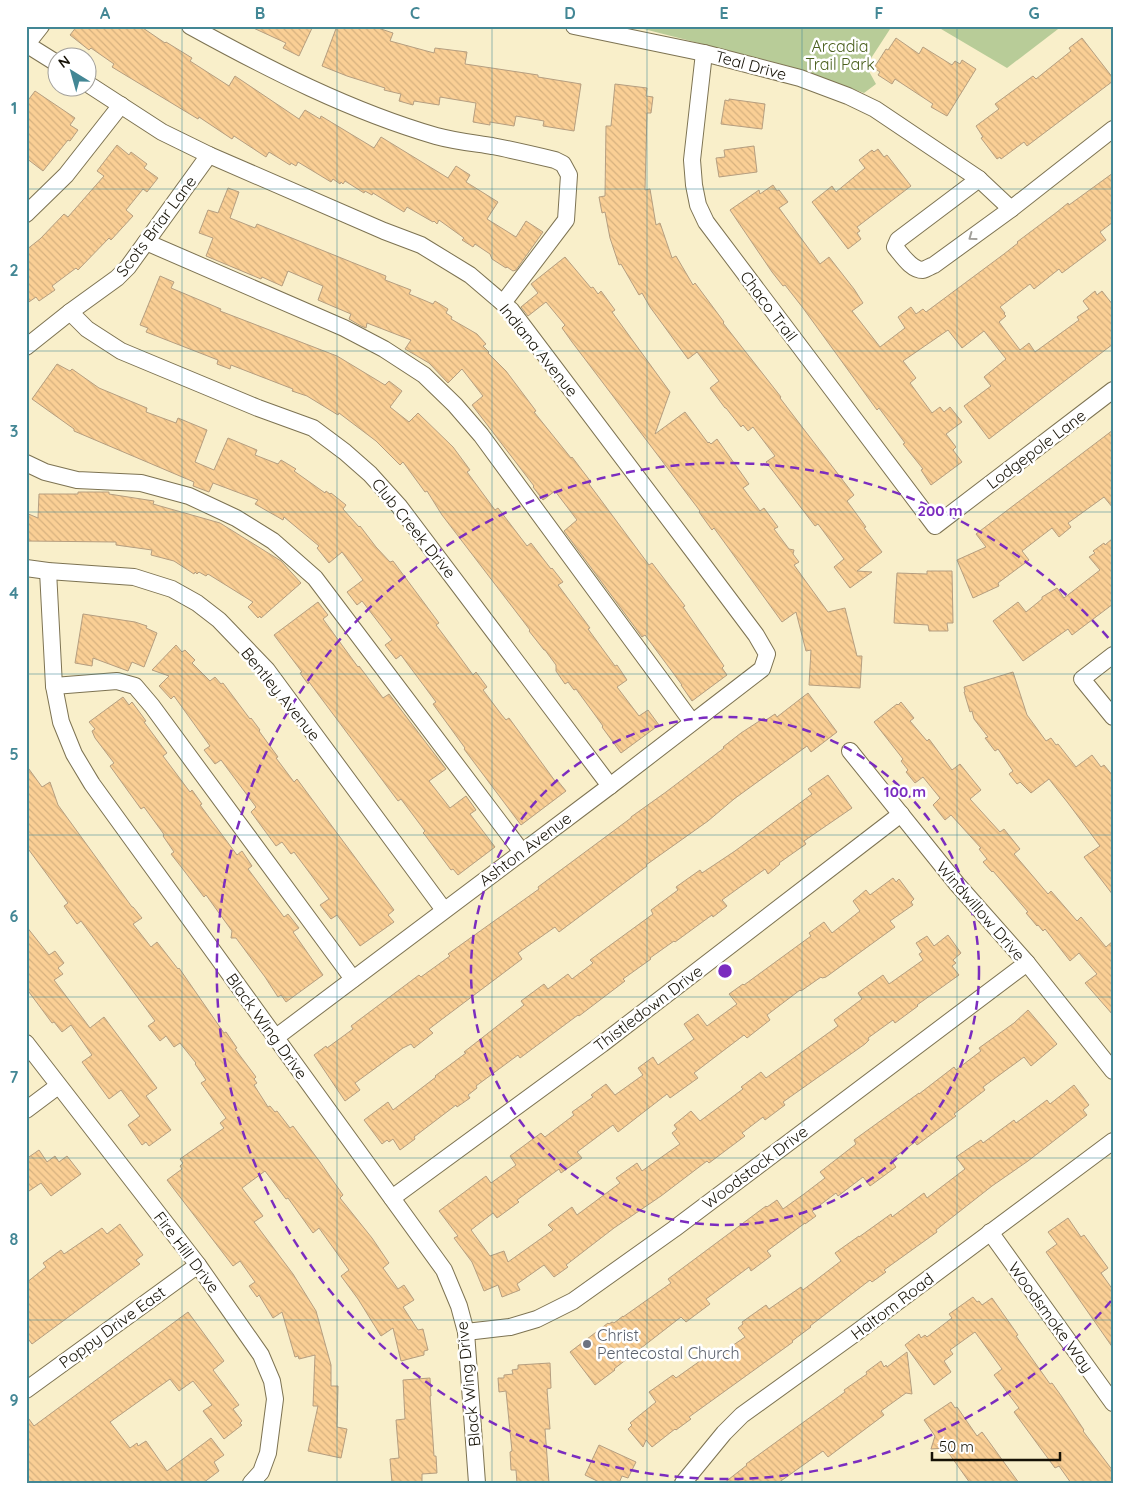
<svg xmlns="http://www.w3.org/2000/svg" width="1139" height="1509" font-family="Quicksand,sans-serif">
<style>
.green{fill:#b8cc98}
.building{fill:url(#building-back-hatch);stroke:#b59e80}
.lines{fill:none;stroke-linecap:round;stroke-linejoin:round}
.minor-casing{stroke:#7d7352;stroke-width:18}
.minor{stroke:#fff;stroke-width:16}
.oneway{stroke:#a2a09b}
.grid{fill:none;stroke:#438795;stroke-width:1;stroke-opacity:0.55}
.ring{fill:none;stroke:#7b2cbf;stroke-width:2.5;stroke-dasharray:9 6}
.worship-dot{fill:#6b7280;stroke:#fff;stroke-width:2}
.labels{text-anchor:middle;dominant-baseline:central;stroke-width:5;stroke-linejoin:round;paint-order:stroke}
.park-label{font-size:16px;fill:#4b601e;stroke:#fff}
.street-label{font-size:16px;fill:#161206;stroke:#fff}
.worship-label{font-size:16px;fill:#5b616d;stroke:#fff;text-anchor:start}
.centre{fill:#7b2cbf;stroke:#fff;stroke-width:2.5}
.ring-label{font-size:15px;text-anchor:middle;font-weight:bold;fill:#7b2cbf;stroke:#fff;stroke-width:5;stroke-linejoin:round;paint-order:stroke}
.neatline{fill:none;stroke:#438795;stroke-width:2}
.grid-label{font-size:16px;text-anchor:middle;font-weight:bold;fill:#438795}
</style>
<defs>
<pattern id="building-back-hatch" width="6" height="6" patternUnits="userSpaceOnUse" patternTransform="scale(1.25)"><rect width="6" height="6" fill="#facf95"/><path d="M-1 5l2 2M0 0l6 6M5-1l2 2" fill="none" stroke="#d6b17f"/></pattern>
</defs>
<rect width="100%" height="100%" fill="#f9efca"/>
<g class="green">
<path d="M632,26H892L866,66L876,84L864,93L788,66Z"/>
<path d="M936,26H1062L1007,68Z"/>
</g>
<g class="building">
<path d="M77,26H140L165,43L166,42L192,58L190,61L229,86L235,76L299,119L305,110L320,119L321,116L374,148L381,137L448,178L456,166L470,175L466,182L498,202L487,219L516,237L526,221L543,232L516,270L513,271L507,267L506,268L492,259L490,254L475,244L473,247L462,240L464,238L439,220L437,224L434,221L433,222L407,207L404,212L373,193L372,195L365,191L364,193L345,181L343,184L341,182L340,184L333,179L331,182L298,162L296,166L291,163L290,165L269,152L266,157L234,136L232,139L199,117L198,119L112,67L114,64L91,48L89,50L70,35Z"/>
<path d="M249,26H313L299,56L283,48L286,43Z"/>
<path d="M337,26H372L393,33L390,41L434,53L435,48L467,52L465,64L538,75V77L581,84L574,131L543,126L544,121L516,116L514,126L490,122V125L473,122L476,103L440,97L439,105L414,101L413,105L399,101L401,94L384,90L385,88L347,76L322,66Z"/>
<path d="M896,38L919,54L923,47L952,65L955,61L960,64L962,60L976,69L947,116L931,107L933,104L927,100L895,79L892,84L878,75L880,72L874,68L886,49L888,50Z"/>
<path d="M1082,38L1113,78V81L1027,146L1024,142L1001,159L1000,157L997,159L981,138L983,137L976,126L999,109L995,104L1033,76L1036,79L1071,51L1069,48Z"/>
<path d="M615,84L647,88L646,96L653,97L651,113H647L645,190L650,189L656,225L660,223L672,258L676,256L693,285L695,283L724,322L723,323L781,397L780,398L854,495L847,501L866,527L864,528L882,552L857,571L872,572L850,588L834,567L844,559L818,524L815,526L766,462L775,456L753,427L748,431L743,425L741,427L726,408H725L710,388L719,381L697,352L688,359L650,307L642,293L639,295L621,264L619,265L610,238L605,212L602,213L599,197L605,196L606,126H611Z"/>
<path d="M35,91L75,118L70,125L78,130L70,141L68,140L43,171L26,158V103Z"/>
<path d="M729,99L765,104L762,129L721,124L725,100L729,101Z"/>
<path d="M117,145L129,155L131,152L147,164L144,168L158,178L147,192L143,189L126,210L133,216L111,240L109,238L78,270L76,268L52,286L55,290L39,301L36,297L26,304V250L40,239L64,214L68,217L104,176L97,171Z"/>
<path d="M754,146L757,172L719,177L716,158L725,157L724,150Z"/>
<path d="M878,149L884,157L887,155L911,186L857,227L860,231L857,233L861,239L848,249L812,202L832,186L836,192L865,168L859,160L872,150L874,152Z"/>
<path d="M1113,173V222L1100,232L1106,240L1062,273L1059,269L1034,289L1030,284L1000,307L1005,313L1004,314L1006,316L999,322L1020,350L1029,343L1035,352L1079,320L1077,317L1089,309L1083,301L1095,291L1097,295L1102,291L1113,305V344L989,439L964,406L991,386L984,377L1006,359L984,331L962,348L948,330L903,361L916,378L910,383L932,413L940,407L944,412L950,407L962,422L946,434L956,447L953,450L962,462L931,485L921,470L923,469L903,444L905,443L879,408L877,410L803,308L785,285L783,286L772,272L730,210L759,190L760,194L773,185L777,191L779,190L788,202L779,208L820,264L829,257L854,289L863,303L852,311L880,347L905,328L898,317L911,307L916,314L923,309L926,312L1004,254L1018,243L1017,242L1057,212L1068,203L1069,205Z"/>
<path d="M228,188L239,192L230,218L255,228L257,224L386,276L385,280L411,290L409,294L433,304L435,301L448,309L446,313L452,317L451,319L477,334L486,344L483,346L489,352L488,353L506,371L536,411L534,412L571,458L572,457L591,482L589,484L649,565L652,563L685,606L683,607L724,666L722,668L727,675L692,701L681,685H682L645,635L642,637L564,531L577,520L555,491L543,500L533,487L534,486L472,405L483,396L462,369L448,383L429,363L405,349L411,340L367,323L366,328L361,326L349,319L351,314L318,300L323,286L288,271L282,286L262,277L261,279L206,256L213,238L199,233L208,210L218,213Z"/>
<path d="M565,257L591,288L593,287L598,294L601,291L615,310L612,312L670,392L655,434L685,412L708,443L709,442L711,444L717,439L749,484L743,488L760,511L764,508L778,527L774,529L789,549L794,550L793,554L799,562L794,565L828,612L845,608L857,656H862L860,688L809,685L811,650L806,651L796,612L782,622L714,528L712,530L699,512L700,511L572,342L562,328L565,325L546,302L528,316L521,307L538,293L531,284Z"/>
<path d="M160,276L174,282L171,288L221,309L220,311L337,356L385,385L389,381L402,391L390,407L409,422L418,413L453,447L470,470L467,472L495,510L498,508L527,546L531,543L551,569L552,568L563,582L558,585L590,628L588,629L615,666L617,665L627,680L617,687L639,716L648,710L659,725L621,753L602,727L603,726L576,689L574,690L568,682L565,684L556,671V665L545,650H544L529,631L530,630L442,515L427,491L425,492L403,462L400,465L376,441L339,413L338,415L307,396L292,391L293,389L231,365L230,369L217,364L218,360L146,332L148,328L140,325Z"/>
<path d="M57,364L70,371L72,369L99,388L147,408L146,412L176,423L178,418L207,430L195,462L214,470L228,438L257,450L255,455L278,464L281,460L296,469L294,471L325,493L326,491L330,494L331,493L346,505L343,509L359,527L360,526L376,547L390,562L393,561L439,623L436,625L454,649L473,675L476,672L487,687L483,690L501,714L506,720L509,718L555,781L557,780L566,791L521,825L464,749L465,748L433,704L436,702L401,655L396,659L385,645L392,640L362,601L357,605L347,592L363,580L342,552L329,563L317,548L319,546L284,517L283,520L255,504L258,500L213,483L209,492L193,486L194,482L74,431V429L32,399Z"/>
<path d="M1113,430V508L1104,497L1068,523L1071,527L1059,537L1052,528L1022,551L1029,560L998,583L999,586L973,598L957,560L986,547L976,534Z"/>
<path d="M78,492H109V494L154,501L153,504L220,523L281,561L301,583L261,618L260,616L258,618L248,607L253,602L208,574L206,576L199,572L197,574L195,572L194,574L174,561L151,555L152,550L116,545V542L26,541V513L38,518L39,494H78Z"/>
<path d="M1113,538V604L1072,635L1068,629L1023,661L993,621L1018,602L1026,612L1042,599V597L1057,588L1064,598L1100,570L1089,557L1095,553L1093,551L1104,543L1105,545Z"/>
<path d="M927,571H952L953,623H947L948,631H929L928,625L894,623L897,573L927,574Z"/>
<path d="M318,602L328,615L323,619L358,667L359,666L383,698L389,694L446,769L429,781L450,808L466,796L476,810L470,814L495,847L458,875L453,869L451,870L425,835L423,833L425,831L401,799L398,801L309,682L308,684L300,673L302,672L274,635Z"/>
<path d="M83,614L135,622L147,626L146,628L157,633L144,667L132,662L128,671L93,658L92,666L75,663Z"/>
<path d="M176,645L182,652L185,650L195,660L192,663L210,681L215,677L221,684L223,683L250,719L251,718L260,730L259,731L278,757L276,758L294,782L297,779L394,910L388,915L394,922L360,946L337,915L331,919L320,905L329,899L294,852L291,854L282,842L276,846L251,812L256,807L221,760L215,764L204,750L210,746L174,696L171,699L159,686L169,676L152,670Z"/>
<path d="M1013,672L1027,715L1046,741L1051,738L1056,745L1058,744L1076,767L1092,755L1101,767L1104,765L1113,776V895L1084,857L1100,846L1068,803L1049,779L1031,793L1020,782L1017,784L1009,774L1013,771L998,749L995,751L985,738L988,737L974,719L972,711L970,712L964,692H965L964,687Z"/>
<path d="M808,693L837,732L811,752L807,746L734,799L708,821L646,865L647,866L559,932L555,927L518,953L522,959L429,1029L433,1033L414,1048L411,1044L403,1048L355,1083L360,1090L345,1101L314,1055L326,1046L327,1048L353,1029L351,1026L419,975L421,977L450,956L448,954L539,889L538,887L631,818V817L666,792L724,748L723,747L741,733L764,718L766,720L775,714L777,717Z"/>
<path d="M123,697L129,705L132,702L146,721L144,722L167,753L163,756L190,792L192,790L202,804L200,805L237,855L242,851L252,866L248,869L284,917L288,914L299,928L293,932L323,975L286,1002L281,995L278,997L265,977L236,938H231L232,931L206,895L204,897L182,868L171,854L174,852L163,836L164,835L163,833L144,807L141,809L110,766L114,763L95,738L92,731L95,729L89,722Z"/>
<path d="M901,702L914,718L910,721L927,741L929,739L952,770L960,764L981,790L970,799L1000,832L1004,829L1020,849L1014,854L1048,894L1051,891L1077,921L1081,917L1106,947L1113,941V1015L1085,983L1097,974L1079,953L1070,961L1045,929L1043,931L1038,925L1037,926L1026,913L1028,912L993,871L992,872L983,862L987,859L979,849L981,848L951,815L945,820L933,805L940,798L923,777L915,783L906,772L908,770L901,761L903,759L874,722L897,704L898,705Z"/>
<path d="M26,765L42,787L50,782L58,805L132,907H133L142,918L133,924L151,947L157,942L178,969L179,968L224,1033L226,1032L237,1048L235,1049L256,1077L254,1079L257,1083L254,1085L268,1107L270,1106L275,1112L277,1111L290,1128L293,1126L320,1162L343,1195L340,1198L372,1238L389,1263L383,1268L398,1289L404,1285L414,1300L403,1307L418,1330L423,1329L428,1350L424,1351V1355L401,1361L393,1328L381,1336L358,1299L341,1276L349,1270L319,1228L313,1233L288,1198L286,1199L265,1171L242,1188L263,1216L254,1222L293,1274L316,1311L331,1365V1386H338L337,1427L347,1429L341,1458L308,1451L318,1406H313L315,1355L299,1359L298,1356L295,1357L282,1312L273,1318L259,1295L257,1297L249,1286L255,1282L240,1261L233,1266L167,1180L182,1169L180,1166L183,1163L180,1159L224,1128L220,1123L226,1118L201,1083L206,1080L195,1064L196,1063L180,1043L174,1047L166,1036L160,1041L148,1026L155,1021L81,921L77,924L64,906L68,903L26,846Z"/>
<path d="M828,775L852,808L804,841L806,844L779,863L780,864L768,874L765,869L722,900L727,906L713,917L712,915L675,942L674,941L650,958L651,959L623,979L625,981L579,1016L578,1015L520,1058L518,1055L476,1086L477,1088L468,1095L470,1098L457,1107L456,1105L414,1137L415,1139L400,1150L393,1139L389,1142L387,1140L382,1144L364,1120L388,1102L393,1110L436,1077L435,1076L466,1053L464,1052L524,1005L521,1001L544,984L548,989L568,974L572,979L593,963L590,960L653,914L651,910L678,890L676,887L700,870L702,873L735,851L812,794L808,789Z"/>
<path d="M893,878L896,882L899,879L914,899L911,902L913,905L890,921L895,927L826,977L822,978L821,977L801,991L800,990L767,1015L770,1020L747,1038L744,1035L694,1073L698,1078L670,1098L667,1094L618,1132L613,1125L577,1152L582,1158L561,1173L559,1169L517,1200L519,1202L497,1218L493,1213L471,1230L490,1256L504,1251L508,1262L553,1230L548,1225L572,1207L577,1215L620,1183L616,1178L637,1163L642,1171L680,1144L672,1133L677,1129L674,1125L691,1111L700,1121L743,1089L741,1087L761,1072L766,1078L838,1026L834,1020L862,999L858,993L883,975L889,984L923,960L919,954L922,952L916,943L927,936L934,946L948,935L961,953L953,960L956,963L952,966L959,975L917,1005L918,1006L895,1023L893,1020L868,1038L869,1040L865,1044L783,1102L785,1105L765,1120L763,1117L742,1133L745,1136L709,1163L707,1161L661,1196L614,1228L566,1265L568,1267L554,1277L544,1265L517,1284L520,1290L502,1297L498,1285L484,1291L472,1262L454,1238L458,1236L439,1211L486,1176L491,1183L516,1165L510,1156L541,1133L545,1137L574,1115L572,1112L593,1097L591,1095L606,1084L615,1095L643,1075L638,1068L653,1057L658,1065L694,1039L684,1024L698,1014L707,1026L737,1004L729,994L743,984L744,985L811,936L809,933L824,922L832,933L860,911L853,901L866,890L870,895Z"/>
<path d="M26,926L49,955L55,951L64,963L58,968L63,974L54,980L90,1028L104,1017L157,1088L146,1096L171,1130L149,1146L146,1142L142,1145L128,1125L140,1116L121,1090L109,1099L82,1062L92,1055L71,1025L62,1032L54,1022L52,1023L26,988Z"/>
<path d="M1028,1010L1057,1044L1031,1066L1024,1057L983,1087L985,1090L954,1114L956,1116L917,1145L915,1142L891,1160L896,1167L870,1186L863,1177L838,1196L836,1193L812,1211L816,1216L805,1224V1223L767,1251L771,1256L751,1271L749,1267L706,1299L710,1304L686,1322L681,1317L614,1369L615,1370L595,1385L570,1352L608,1323L609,1324L612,1322L614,1323L623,1316V1317L671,1283L668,1279L766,1206L767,1207L777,1200L783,1209L804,1194L825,1178L820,1172L856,1144L854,1140L919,1093V1094L954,1067L956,1070L981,1051L979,1048L1014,1023Z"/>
<path d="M1074,1085L1089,1105L1083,1110L1087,1115L1028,1161L992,1186L936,1230L937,1232L884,1270L886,1272L872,1282L870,1280L810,1326L811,1327L792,1341L793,1342L689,1417L691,1419L676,1430L675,1429L652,1447L646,1440L643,1447L628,1429L632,1425L630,1423L656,1402L649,1392L673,1375L676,1378L707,1356L710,1361L745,1337L738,1328L743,1324L742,1322L766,1305L769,1309L801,1287L803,1290L841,1261L835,1253L859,1236V1237L891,1214L892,1217L924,1193L927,1198L965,1169L956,1157L981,1140L983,1143L1014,1120L1016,1123L1047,1100L1050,1104Z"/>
<path d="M39,1150L47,1162L55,1156L59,1162L67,1156L81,1174L51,1196L41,1183L26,1193V1159Z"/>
<path d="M1068,1218L1081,1237L1084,1235L1108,1268L1101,1273L1113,1290V1348L1046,1252L1057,1244L1048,1232Z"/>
<path d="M120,1224L143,1255L136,1260L140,1264L32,1344L26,1336V1283L46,1267L43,1263L61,1250L64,1254L102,1228L107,1234Z"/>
<path d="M973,1297L977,1302L979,1301L982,1305L992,1298L1018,1335L1016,1336L1050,1384L1052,1383L1062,1397L1084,1430L1083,1431L1113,1471V1483H1071L1059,1466L1055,1468L1014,1412L1019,1408L994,1375L1002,1369L975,1332L950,1350L953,1354L944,1361L951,1372L934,1385L905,1345L919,1334L921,1338L925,1335L927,1337L952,1318L949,1314Z"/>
<path d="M188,1312L224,1361L213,1370L239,1405L233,1409L242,1421L240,1423L242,1425L224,1439L203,1411L212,1405L193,1381L179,1391L170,1379L110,1422L130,1448L137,1443L138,1446L146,1441L167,1471L211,1438L224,1455L214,1462L219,1471L203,1483H26V1415L34,1426Z"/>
<path d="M907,1352L912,1394L906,1393L881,1411L884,1415L828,1457L823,1451L778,1483H724L747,1465L746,1464L845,1392L844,1390L867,1374L866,1372L881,1361L884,1367L886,1365L887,1367Z"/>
<path d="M550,1363L551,1388L547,1389L550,1429H545L549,1483H517L516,1470H511L510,1452L512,1451L506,1391L499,1392L498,1378H504V1375L513,1374L512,1370L518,1369V1365Z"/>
<path d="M430,1378L431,1396H430L434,1456H436L437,1473L422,1474V1483H392L390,1459L399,1458L396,1420L405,1419L403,1380Z"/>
<path d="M951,1402L955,1408L957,1407L977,1436L982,1432L1019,1483H970L945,1448L931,1449L935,1436L924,1420Z"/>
<path d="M599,1445L636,1462L628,1478L622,1476L619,1483H601L585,1475Z"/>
</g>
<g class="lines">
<defs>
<g id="minor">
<path d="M190,26C268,69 350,111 436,136C454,141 473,143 492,146C513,150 534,155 555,160L563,164L569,175L566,220L503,303"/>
<path d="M574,26L704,53L800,78L848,96L875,109L979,179L1011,209"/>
<path d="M26,44L58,64"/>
<path d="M26,45L41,26"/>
<path d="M704,53L692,160L694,185L698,205L706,222L935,526L1113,390"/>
<path d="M88,84L162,132L209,155L384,231L421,245L470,275L511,310L696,555L756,635L767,654L762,669L610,786L275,1038"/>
<path d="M979,179L898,240L895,247C902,255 911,270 923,270C926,269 931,266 934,265L1011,209L1113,129"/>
<path d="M26,214L66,175L121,105"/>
<path d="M146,242L344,328L384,349L424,375L455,405L481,435L692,722"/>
<path d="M70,312L87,329L121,351L258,408L313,428L345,452L370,474L399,506L610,786"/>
<path d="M26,347L70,312L117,278L128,267L209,155"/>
<path d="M26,463L45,472L77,480L141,483L189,496L236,518L273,541L315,578L522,852"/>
<path d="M26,568L48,571L134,577L172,589L197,603L219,620L267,670L444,910"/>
<path d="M48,571L54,686L61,722L74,754L92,784L444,1270L459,1306L466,1332L477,1483"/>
<path d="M1113,655L1082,679L1113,717"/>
<path d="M54,686L117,681L135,686L152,706L353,979"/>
<path d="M850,751L957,884L1027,963L1113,1071"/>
<path d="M26,1043L198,1265L261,1355L272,1381L275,1399L268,1453L261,1472L251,1483"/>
<path d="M26,1110L58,1086"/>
<path d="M392,1198L602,1044L901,814"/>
<path d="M990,1232L1113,1403"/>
<path d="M466,1332L510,1327L537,1319L573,1301L674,1229L1027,963"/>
<path d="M26,1390L198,1265"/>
<path d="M683,1483L724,1433L742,1415L857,1332L1113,1141"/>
</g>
</defs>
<use href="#minor" class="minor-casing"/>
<use href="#minor" class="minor"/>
</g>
<defs><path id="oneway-chevron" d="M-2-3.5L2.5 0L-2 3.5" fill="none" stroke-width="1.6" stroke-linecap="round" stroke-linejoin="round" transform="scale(1.25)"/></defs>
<use class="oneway" href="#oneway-chevron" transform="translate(972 237) rotate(144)"/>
<path class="grid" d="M182,26V1483M337,26V1483M492,26V1483M647,26V1483M802,26V1483M957,26V1483M26,189H1113M26,351H1113M26,512H1113M26,674H1113M26,835H1113M26,997H1113M26,1158H1113M26,1320H1113"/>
<g class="ring">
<circle cx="725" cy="971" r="254"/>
<path d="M1111 1301A508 508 0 1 1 1111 641"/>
</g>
<circle class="worship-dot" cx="587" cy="1344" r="5"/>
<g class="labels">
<g class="park-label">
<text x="840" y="46">Arcadia<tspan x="840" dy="18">Trail Park</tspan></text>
</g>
<g class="street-label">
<text transform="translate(751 65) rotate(15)">Teal Drive</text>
<text transform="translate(156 226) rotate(-53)">Scots Briar Lane</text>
<text transform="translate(769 306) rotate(53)">Chaco Trail</text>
<text transform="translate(539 350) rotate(51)">Indiana Avenue</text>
<text transform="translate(1036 449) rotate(-37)">Lodgepole Lane</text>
<text transform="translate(414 528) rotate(51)">Club Creek Drive</text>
<text transform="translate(281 694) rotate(51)">Bentley Avenue</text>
<text transform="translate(525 849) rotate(-37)">Ashton Avenue</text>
<text transform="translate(981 911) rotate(49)">Windwillow Drive</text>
<text transform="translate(648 1008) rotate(-37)">Thistledown Drive</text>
<text transform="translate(267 1026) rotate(54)">Black Wing Drive</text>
<text transform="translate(755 1167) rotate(-37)">Woodstock Drive</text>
<text transform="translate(187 1252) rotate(53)">Fire Hill Drive</text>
<text transform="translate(892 1306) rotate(-37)">Haltom Road</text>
<text transform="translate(1051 1317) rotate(54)">Woodsmoke Way</text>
<text transform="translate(112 1327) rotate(-36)">Poppy Drive East</text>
<text transform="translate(468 1384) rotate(-96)">Black Wing Drive</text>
</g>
<g class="worship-label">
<text x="597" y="1335">Christ<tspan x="597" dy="18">Pentecostal Church</tspan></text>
</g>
</g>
<circle cx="725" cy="971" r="8" class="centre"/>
<g class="ring-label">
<text x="940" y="516">200 m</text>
<text x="905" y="797">100 m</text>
</g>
<rect width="1139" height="1509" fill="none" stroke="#ffffff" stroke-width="55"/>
<g transform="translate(72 72) rotate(323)"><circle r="24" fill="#ffffff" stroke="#a2a09b"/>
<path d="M0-4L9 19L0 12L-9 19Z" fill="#438795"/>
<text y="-8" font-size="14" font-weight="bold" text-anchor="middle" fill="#161206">N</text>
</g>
<path d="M932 1452v8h128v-8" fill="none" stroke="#161206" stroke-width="2.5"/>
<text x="939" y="1452" font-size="15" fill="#161206" stroke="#ffffff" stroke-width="4" paint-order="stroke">50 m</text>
<rect x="28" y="28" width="1084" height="1454" class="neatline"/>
<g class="grid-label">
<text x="105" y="19">A</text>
<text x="260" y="19">B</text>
<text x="415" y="19">C</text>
<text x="570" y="19">D</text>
<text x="724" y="19">E</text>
<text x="879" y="19">F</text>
<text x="1034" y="19">G</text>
<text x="14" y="114">1</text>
<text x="14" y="276">2</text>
<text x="14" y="437">3</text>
<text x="14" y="599">4</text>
<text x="14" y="760">5</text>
<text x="14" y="922">6</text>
<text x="14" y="1083">7</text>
<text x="14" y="1245">8</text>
<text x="14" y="1406">9</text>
</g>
</svg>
